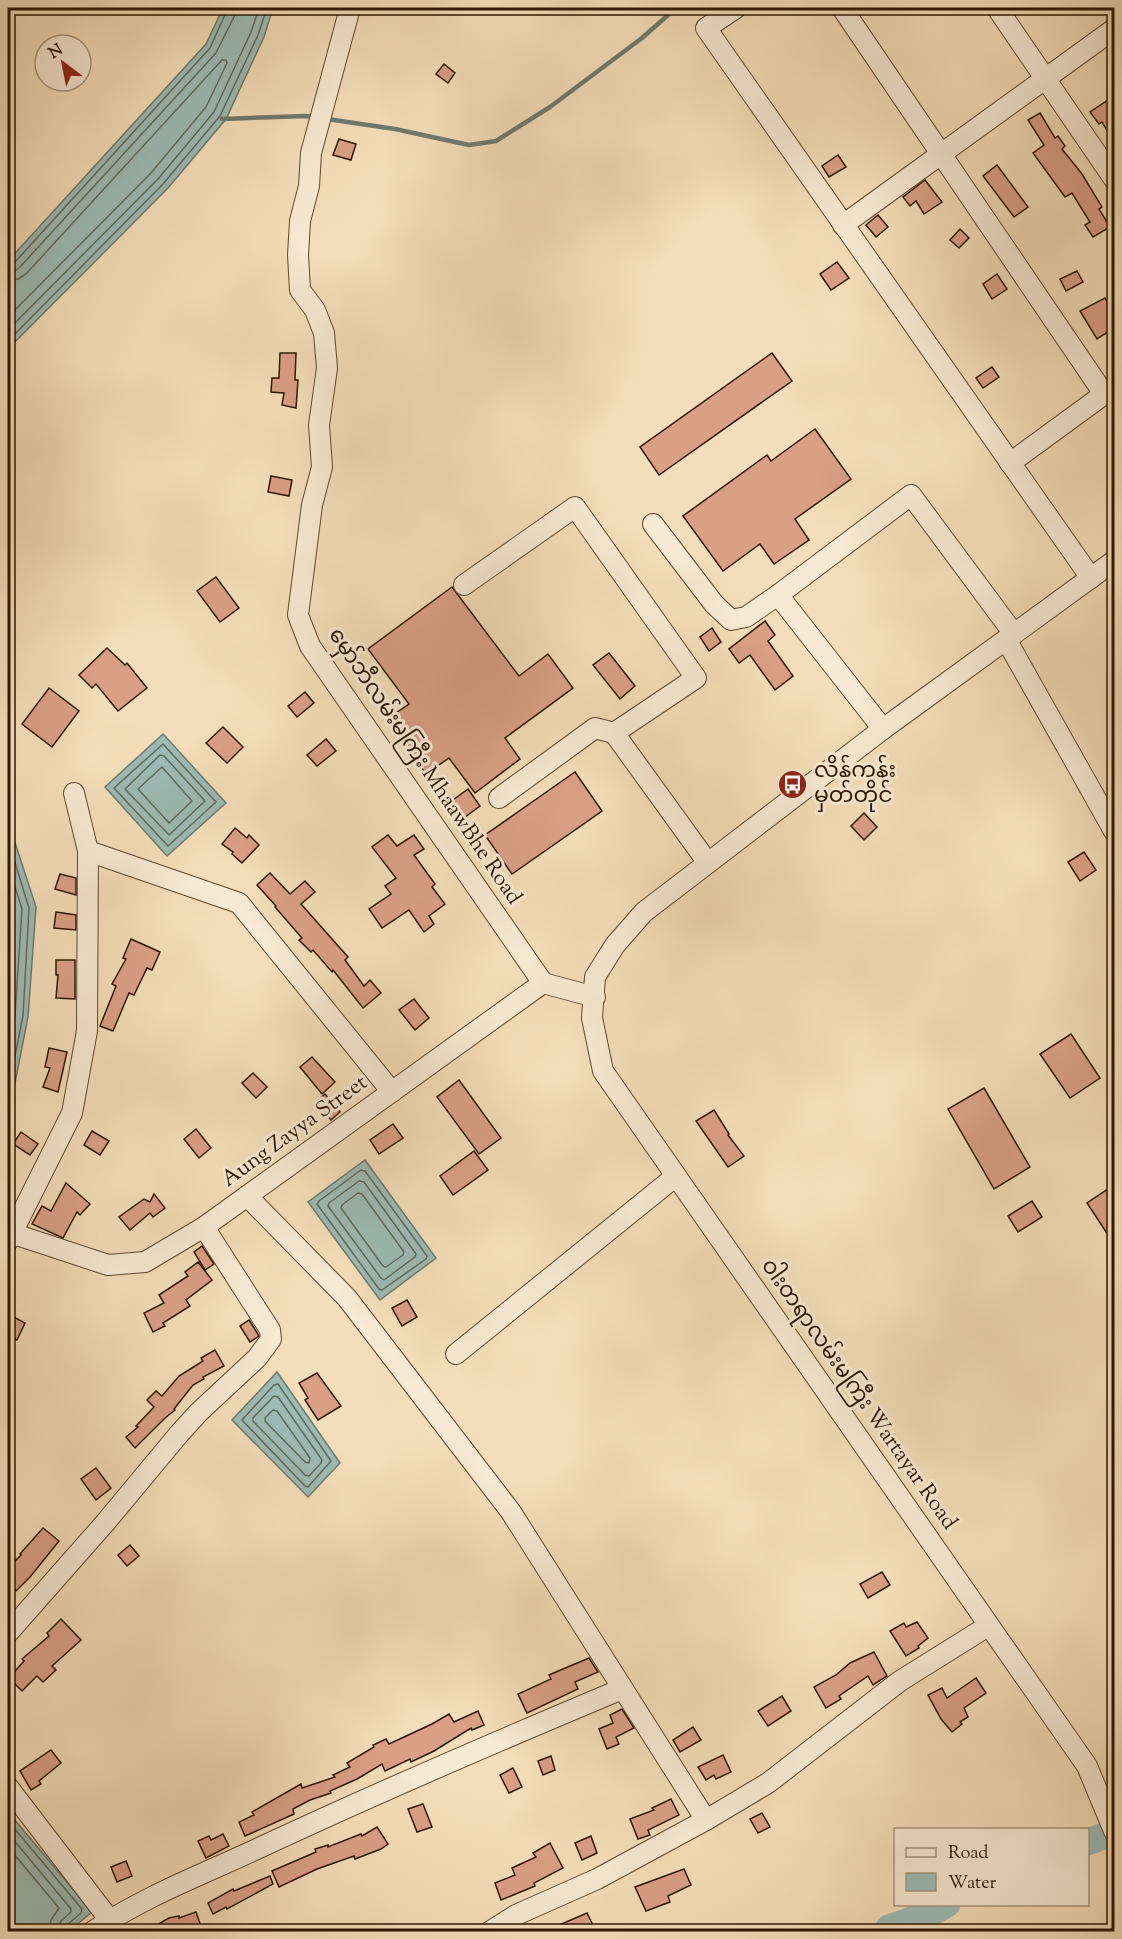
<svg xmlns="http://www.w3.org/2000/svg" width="1122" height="1939" font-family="'Sorts Mill Goudy','Noto Sans Myanmar',serif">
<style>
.water{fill:#9cbbb5;stroke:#70796d;stroke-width:1.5}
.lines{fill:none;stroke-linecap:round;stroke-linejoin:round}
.shore{stroke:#64685a;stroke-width:1.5}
.stream{stroke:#70796d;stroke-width:4.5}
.river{stroke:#9cbbb5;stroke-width:27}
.building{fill:#d99f87;stroke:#2d1600;stroke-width:1.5}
.minor-casing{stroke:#5f482e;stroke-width:22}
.minor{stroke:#f8e9d2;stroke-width:20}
.labels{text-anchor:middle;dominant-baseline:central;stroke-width:6;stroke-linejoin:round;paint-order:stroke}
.street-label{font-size:22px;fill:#2d1600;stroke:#f8e9d2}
.poi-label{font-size:22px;fill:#2d1600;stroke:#f8e9d2;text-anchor:start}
</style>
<rect width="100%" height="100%" fill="#f4ddba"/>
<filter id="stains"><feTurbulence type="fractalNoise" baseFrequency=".00333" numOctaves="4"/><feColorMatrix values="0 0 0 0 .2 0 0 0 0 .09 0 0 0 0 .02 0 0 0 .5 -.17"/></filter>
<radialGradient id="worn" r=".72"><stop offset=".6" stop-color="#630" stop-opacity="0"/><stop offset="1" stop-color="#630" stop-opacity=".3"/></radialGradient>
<g class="water">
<path d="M223,8H273L264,37L226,119L168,188L8,349V261L206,44Z"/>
<path d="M163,734L226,803L167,856L105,787Z"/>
<path d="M8,821L36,907L28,1017L12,1098L8,1109Z"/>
<path d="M365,1160L436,1258L380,1300L308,1202Z"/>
<path d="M277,1372L340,1463L308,1497L232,1420Z"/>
<path d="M8,1812L92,1912L69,1931H8Z"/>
</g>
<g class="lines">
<g class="shore">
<path d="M8,264L15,262L210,48L228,8"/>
<path d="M8,272L15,271L20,267L216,53L235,15L236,8"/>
<path d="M8,281L18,279L26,274L222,60H226L227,63L206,107L151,173L8,317"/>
<path d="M8,330L158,179L214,112L251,32L259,8"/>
<path d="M8,341L163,184L220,116L258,35L267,8"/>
<path d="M163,744L216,802L168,846L114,788Z"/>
<path d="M160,755L164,756L205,801L169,835L125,789Z"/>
<path d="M162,767L192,801L169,823L138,789Z"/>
<path d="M8,840L29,908L23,1016L8,1091"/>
<path d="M8,865L22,909L15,1015L8,1053"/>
<path d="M8,894L13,910L8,992"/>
<path d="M361,1170L365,1171L427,1256L426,1259L382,1290L379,1289L317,1204L319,1201Z"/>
<path d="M359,1181L364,1182L416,1254L415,1257L384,1280L381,1278L328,1206L329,1203Z"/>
<path d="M358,1193L362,1194L404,1252L403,1255L386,1267L383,1266L341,1208L342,1205Z"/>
<path d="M278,1384L331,1461L308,1487L305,1486L242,1420L274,1385Z"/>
<path d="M274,1396L278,1397L322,1460L321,1463L309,1476L305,1475L253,1421V1418Z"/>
<path d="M273,1410L277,1411L310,1458L309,1463L305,1462L265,1421V1418Z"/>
<path d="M8,1821L82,1909L81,1913L67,1925L66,1932"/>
<path d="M8,1833L71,1909V1912L61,1921L58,1932"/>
<path d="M8,1847L59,1908L51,1920L49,1932"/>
</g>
<g class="stream">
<path d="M222,119L306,116L315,117"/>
<path d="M327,119L395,129L469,145L496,141L550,107L642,38L676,8"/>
</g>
<g class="river">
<path d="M1088,1842L1114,1832"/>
<path d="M888,1932L889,1928L929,1914L947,1904"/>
</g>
</g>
<g class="building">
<path d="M444,64L455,73L448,83L436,74Z"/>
<path d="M1108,100L1114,110V143L1102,122L1099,124L1090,112Z"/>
<path d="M1040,113L1055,138L1058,136L1065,146L1062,149L1082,174L1102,207L1099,209L1110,227L1093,237L1085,225L1090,222L1072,193L1065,197L1033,153L1044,145L1028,120Z"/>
<path d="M339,139L356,144L351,160L333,155Z"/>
<path d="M838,155L846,167L829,177L822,166Z"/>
<path d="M997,165L1028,207L1014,217L983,176Z"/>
<path d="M925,180L942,202L924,214L916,201L910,206L903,197Z"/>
<path d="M878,215L888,227L876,237L866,225Z"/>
<path d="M960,229L969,238L959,248L950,240Z"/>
<path d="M837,262L849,278L831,290L820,274Z"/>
<path d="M1077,271L1083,282L1066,291L1060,279Z"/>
<path d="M997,274L1007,289L992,299L983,284Z"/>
<path d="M1105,298L1111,308L1109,309L1114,319V328L1097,339L1080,311Z"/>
<path d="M280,353H296L295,380H298L296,408L282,405L284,393L271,392L272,378H279Z"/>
<path d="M772,353L792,381L659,475L640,447Z"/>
<path d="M992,367L999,377L983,388L976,378Z"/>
<path d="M815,429L851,479L795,519L809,540L774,564L760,544L723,571L683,516L767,455L771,461Z"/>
<path d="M271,476L292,480L289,496L268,492Z"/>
<path d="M216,577L239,608L220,622L197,591Z"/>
<path d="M452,587L519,676L548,654L573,688L505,738L520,759L475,793L449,758L426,774L387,719L409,704L368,649Z"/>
<path d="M765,621L775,635L768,641L793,676L775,690L750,655L739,663L729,649Z"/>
<path d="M712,628L721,642L709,651L700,637Z"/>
<path d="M107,648L125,665L127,663L147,688L118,711L96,684L92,688L79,675Z"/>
<path d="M609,653L635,686L620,699L593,665Z"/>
<path d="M49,688L79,711L52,747L22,724Z"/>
<path d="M305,692L314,703L297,717L288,706Z"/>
<path d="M223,727L243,747L227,763L206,743Z"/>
<path d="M326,739L336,751L317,766L307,755Z"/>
<path d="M575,772L602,811L512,874L485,835Z"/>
<path d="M468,789L480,806L461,820L449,803Z"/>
<path d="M864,813L877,827L864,840L851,826Z"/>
<path d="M235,828L247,838L249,835L259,845L242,863L232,854L233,852L222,844Z"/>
<path d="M388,835L397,846L414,835L424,849L414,855L435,884L432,887L445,904L429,916L434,924L424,932L409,910L382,928L369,909L391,894L385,886L396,878L372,847Z"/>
<path d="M1084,852L1096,870L1080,881L1068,862Z"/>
<path d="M270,873L290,894L305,881L315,892L301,904L348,957L345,960L364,986L370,980L381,993L363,1008L333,970L332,972L313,950L311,952L299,940L302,938L275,907L276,906L257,885Z"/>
<path d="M60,874L76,878V895L55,889Z"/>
<path d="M56,912L76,915V930L54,928Z"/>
<path d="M131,939L160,952L152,970L147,968L134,995L129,993L113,1031L100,1026L116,986L112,984L126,959L123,958Z"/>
<path d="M56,960H75V999L56,998L58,975H56Z"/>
<path d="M414,999L429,1018L415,1030L399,1010Z"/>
<path d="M1071,1034L1100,1078L1070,1098L1040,1054Z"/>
<path d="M49,1048L67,1052L58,1092L43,1087L50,1068L45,1067Z"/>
<path d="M312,1057L335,1082L322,1094L300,1067Z"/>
<path d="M253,1073L267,1087L256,1098L242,1083Z"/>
<path d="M459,1080L501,1138L479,1154L437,1097Z"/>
<path d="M984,1088L1030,1167L994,1189L948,1109Z"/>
<path d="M325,1094L340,1112L331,1120L316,1102Z"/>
<path d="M714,1110L729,1134L728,1135L744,1156L728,1167L696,1121Z"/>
<path d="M393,1124L403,1138L379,1154L370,1140Z"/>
<path d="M196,1129L211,1148L199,1158L184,1139Z"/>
<path d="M92,1131L109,1141L100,1155L84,1145Z"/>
<path d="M21,1132L38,1144L30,1155L13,1144Z"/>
<path d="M474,1151L488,1170L453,1195L440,1176Z"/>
<path d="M66,1183L90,1204L80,1215L77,1212L63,1238L32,1224L42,1206L51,1211Z"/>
<path d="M1114,1185V1244L1087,1203Z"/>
<path d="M154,1194L165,1208L153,1217L150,1213L130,1230L119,1217L144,1199L150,1202Z"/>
<path d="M1032,1201L1042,1217L1018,1232L1008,1216Z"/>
<path d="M202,1246L214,1264L205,1270L194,1252Z"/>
<path d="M198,1262L212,1280L186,1300L190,1306L163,1323L165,1326L153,1332L144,1313L164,1303L159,1295L188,1276L185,1272Z"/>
<path d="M407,1300L417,1317L402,1326L392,1308Z"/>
<path d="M8,1314L25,1323L17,1340L8,1336Z"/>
<path d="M249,1320L259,1336L250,1342L240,1326Z"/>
<path d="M215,1350L224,1366L203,1377L204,1379L193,1385L174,1409L175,1410L165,1418L135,1448L126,1437L138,1427L136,1426L154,1407L147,1400L156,1391L162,1396L179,1376L203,1361L201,1358Z"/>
<path d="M317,1373L341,1406L318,1420L305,1400L308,1398L299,1383Z"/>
<path d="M96,1468L111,1488L96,1500L81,1479Z"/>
<path d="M43,1528L59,1541L30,1577L16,1591L8,1581V1568L21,1555L20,1554Z"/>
<path d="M130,1545L139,1556L127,1566L118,1555Z"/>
<path d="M882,1572L890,1585L868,1598L860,1584Z"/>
<path d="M61,1619L81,1640L52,1666L56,1670L43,1682L37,1676L22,1691L9,1678L24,1661L22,1659L49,1636L47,1633Z"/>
<path d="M917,1622L928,1638L918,1646L919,1648L906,1656L890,1631L904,1623L906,1627Z"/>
<path d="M874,1652L887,1676L873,1685L868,1676L839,1696L841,1699L826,1708L814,1687L836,1675L850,1663Z"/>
<path d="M589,1658L598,1672L575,1682L578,1689L527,1713L518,1694L551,1679L549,1675Z"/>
<path d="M976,1678L986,1693L964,1708L968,1717L960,1722L962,1724L952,1732L941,1719L928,1695L942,1688L947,1698Z"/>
<path d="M782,1696L791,1711L768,1726L758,1711Z"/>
<path d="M622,1709L634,1728L616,1737L619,1744L607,1749L599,1729L613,1723L610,1715Z"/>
<path d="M478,1711L484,1725L472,1730L471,1728L434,1751L411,1762L410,1759L385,1771L382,1764L357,1779L330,1791L331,1793L310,1800L293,1809L294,1814L245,1836L239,1822L254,1815L252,1812L301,1784L302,1788L335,1777L333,1775L350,1767L347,1763L374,1747L373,1745L386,1739L389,1744L432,1724L449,1714L454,1722Z"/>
<path d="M693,1727L701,1740L680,1752L673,1740Z"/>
<path d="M51,1750L61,1763L39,1781L41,1784L31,1790L20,1771Z"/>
<path d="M723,1755L731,1772L716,1779L714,1775L706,1780L698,1767Z"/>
<path d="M551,1756L555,1770L543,1775L538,1761Z"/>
<path d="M513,1768L522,1787L509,1793L500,1775Z"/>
<path d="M671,1799L679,1815L648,1830L650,1835L638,1839L630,1819L654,1810L652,1808Z"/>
<path d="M423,1804L432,1827L417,1832L408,1809Z"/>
<path d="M762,1813L770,1827L758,1833L750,1819Z"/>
<path d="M377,1827L388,1844L381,1849L355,1859L354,1856L317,1869L279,1887L272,1871L316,1852L315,1849L328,1845V1847L361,1834L362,1836Z"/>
<path d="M223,1834L229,1846L206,1858L198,1841L209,1836L211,1840Z"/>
<path d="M591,1836L597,1853L582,1860L575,1843Z"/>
<path d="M550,1843L563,1868L534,1883L535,1886L501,1900L495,1883L515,1875L512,1868L536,1857L533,1853Z"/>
<path d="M126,1861L132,1876L117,1882L111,1867Z"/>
<path d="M684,1869L691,1885L668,1896L670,1902L646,1911L635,1887Z"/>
<path d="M270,1876L273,1884L227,1909L226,1907L213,1914L208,1903L233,1889L234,1891Z"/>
<path d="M196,1912L203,1932H144L169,1918L179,1916V1918Z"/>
<path d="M587,1913L594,1927L578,1932H543Z"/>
</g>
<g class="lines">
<defs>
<g id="minor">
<path d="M350,8L311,153L309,186L300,221L298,255L300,290L315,310L324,333L327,368L319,425L322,467L312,505L298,615L310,646L543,983"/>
<path d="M736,8L706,28L1091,578"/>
<path d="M842,8L1104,394"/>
<path d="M997,8L1114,179"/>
<path d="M843,225L1114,29"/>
<path d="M1010,463L1114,387"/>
<path d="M653,524L714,604L731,620L746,617L778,595"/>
<path d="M1114,561L883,729L644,912L615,945L595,977L592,1018L603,1071L1087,1766L1114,1831"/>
<path d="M464,585L575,507L696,678L614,733L595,728L499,798"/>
<path d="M1007,641L1114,831"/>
<path d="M883,729L778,595L911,495L1014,634"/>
<path d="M614,733L708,863"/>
<path d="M88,851L239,903L392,1092"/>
<path d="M247,1196L347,1298L511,1512L706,1820"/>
<path d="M8,1232L108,1265L145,1262L204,1227L543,983L595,997"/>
<path d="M8,1241L72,1113L87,1031L88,851L74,793"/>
<path d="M456,1354L676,1176"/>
<path d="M8,1633L105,1523L179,1434L199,1412L257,1358L271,1339L270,1330L204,1227"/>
<path d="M8,1787L109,1919"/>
<path d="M92,1932C140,1898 206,1873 259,1848C379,1792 500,1740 622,1689"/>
<path d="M489,1932L516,1915L597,1879L706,1820L768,1783L900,1681L988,1626"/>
</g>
</defs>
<use href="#minor" class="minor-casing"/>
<use href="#minor" class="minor"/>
</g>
<defs>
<symbol id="bus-disc" viewBox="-11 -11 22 22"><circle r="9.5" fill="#8f2418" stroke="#f8e9d2"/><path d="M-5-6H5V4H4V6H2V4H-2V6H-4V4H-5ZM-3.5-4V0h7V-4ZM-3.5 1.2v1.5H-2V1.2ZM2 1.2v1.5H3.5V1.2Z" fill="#fff"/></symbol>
</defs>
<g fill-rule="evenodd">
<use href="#bus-disc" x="776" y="768" width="33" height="33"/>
</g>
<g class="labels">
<g class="street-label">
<text transform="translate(424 767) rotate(56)">မှော်ဘီလမ်းမကြီး MhaawBhe Road</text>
<text transform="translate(295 1132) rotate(-36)">Aung Zayya Street</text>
<text transform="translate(858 1395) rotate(55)">ဝါးတရာလမ်းမကြီး Wartayar Road</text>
</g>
<g class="poi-label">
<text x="814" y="772">လိန်ကုန်း<tspan x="814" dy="25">မှတ်တိုင်</tspan></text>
</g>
</g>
<rect width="1122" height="1939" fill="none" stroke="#f4ddba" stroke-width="30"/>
<rect x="9" y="9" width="1104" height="1921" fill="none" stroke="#2d1600" stroke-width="3"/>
<rect x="15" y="15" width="1092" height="1909" fill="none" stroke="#2d1600" stroke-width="1.5"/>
<rect x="894" y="1828" width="195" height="78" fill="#f8e9d2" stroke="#a7957e" stroke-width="1.5"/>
<rect x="906" y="1848" width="30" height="9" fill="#f8e9d2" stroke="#a7957e" stroke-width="1.5"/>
<text x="948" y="1858" font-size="18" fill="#2d1600">Road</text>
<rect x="906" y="1873" width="30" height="18" fill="#9cbbb5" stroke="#a7957e" stroke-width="1.5"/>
<text x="948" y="1888" font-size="18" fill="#2d1600">Water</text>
<g transform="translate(63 63) rotate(328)"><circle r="28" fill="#f8e9d2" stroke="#a7957e" stroke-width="1.5"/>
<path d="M0-4.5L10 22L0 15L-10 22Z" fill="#8f2418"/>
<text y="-9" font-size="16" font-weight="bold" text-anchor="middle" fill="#2d1600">N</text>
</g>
<rect width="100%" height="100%" filter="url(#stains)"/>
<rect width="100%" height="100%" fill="url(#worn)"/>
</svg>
